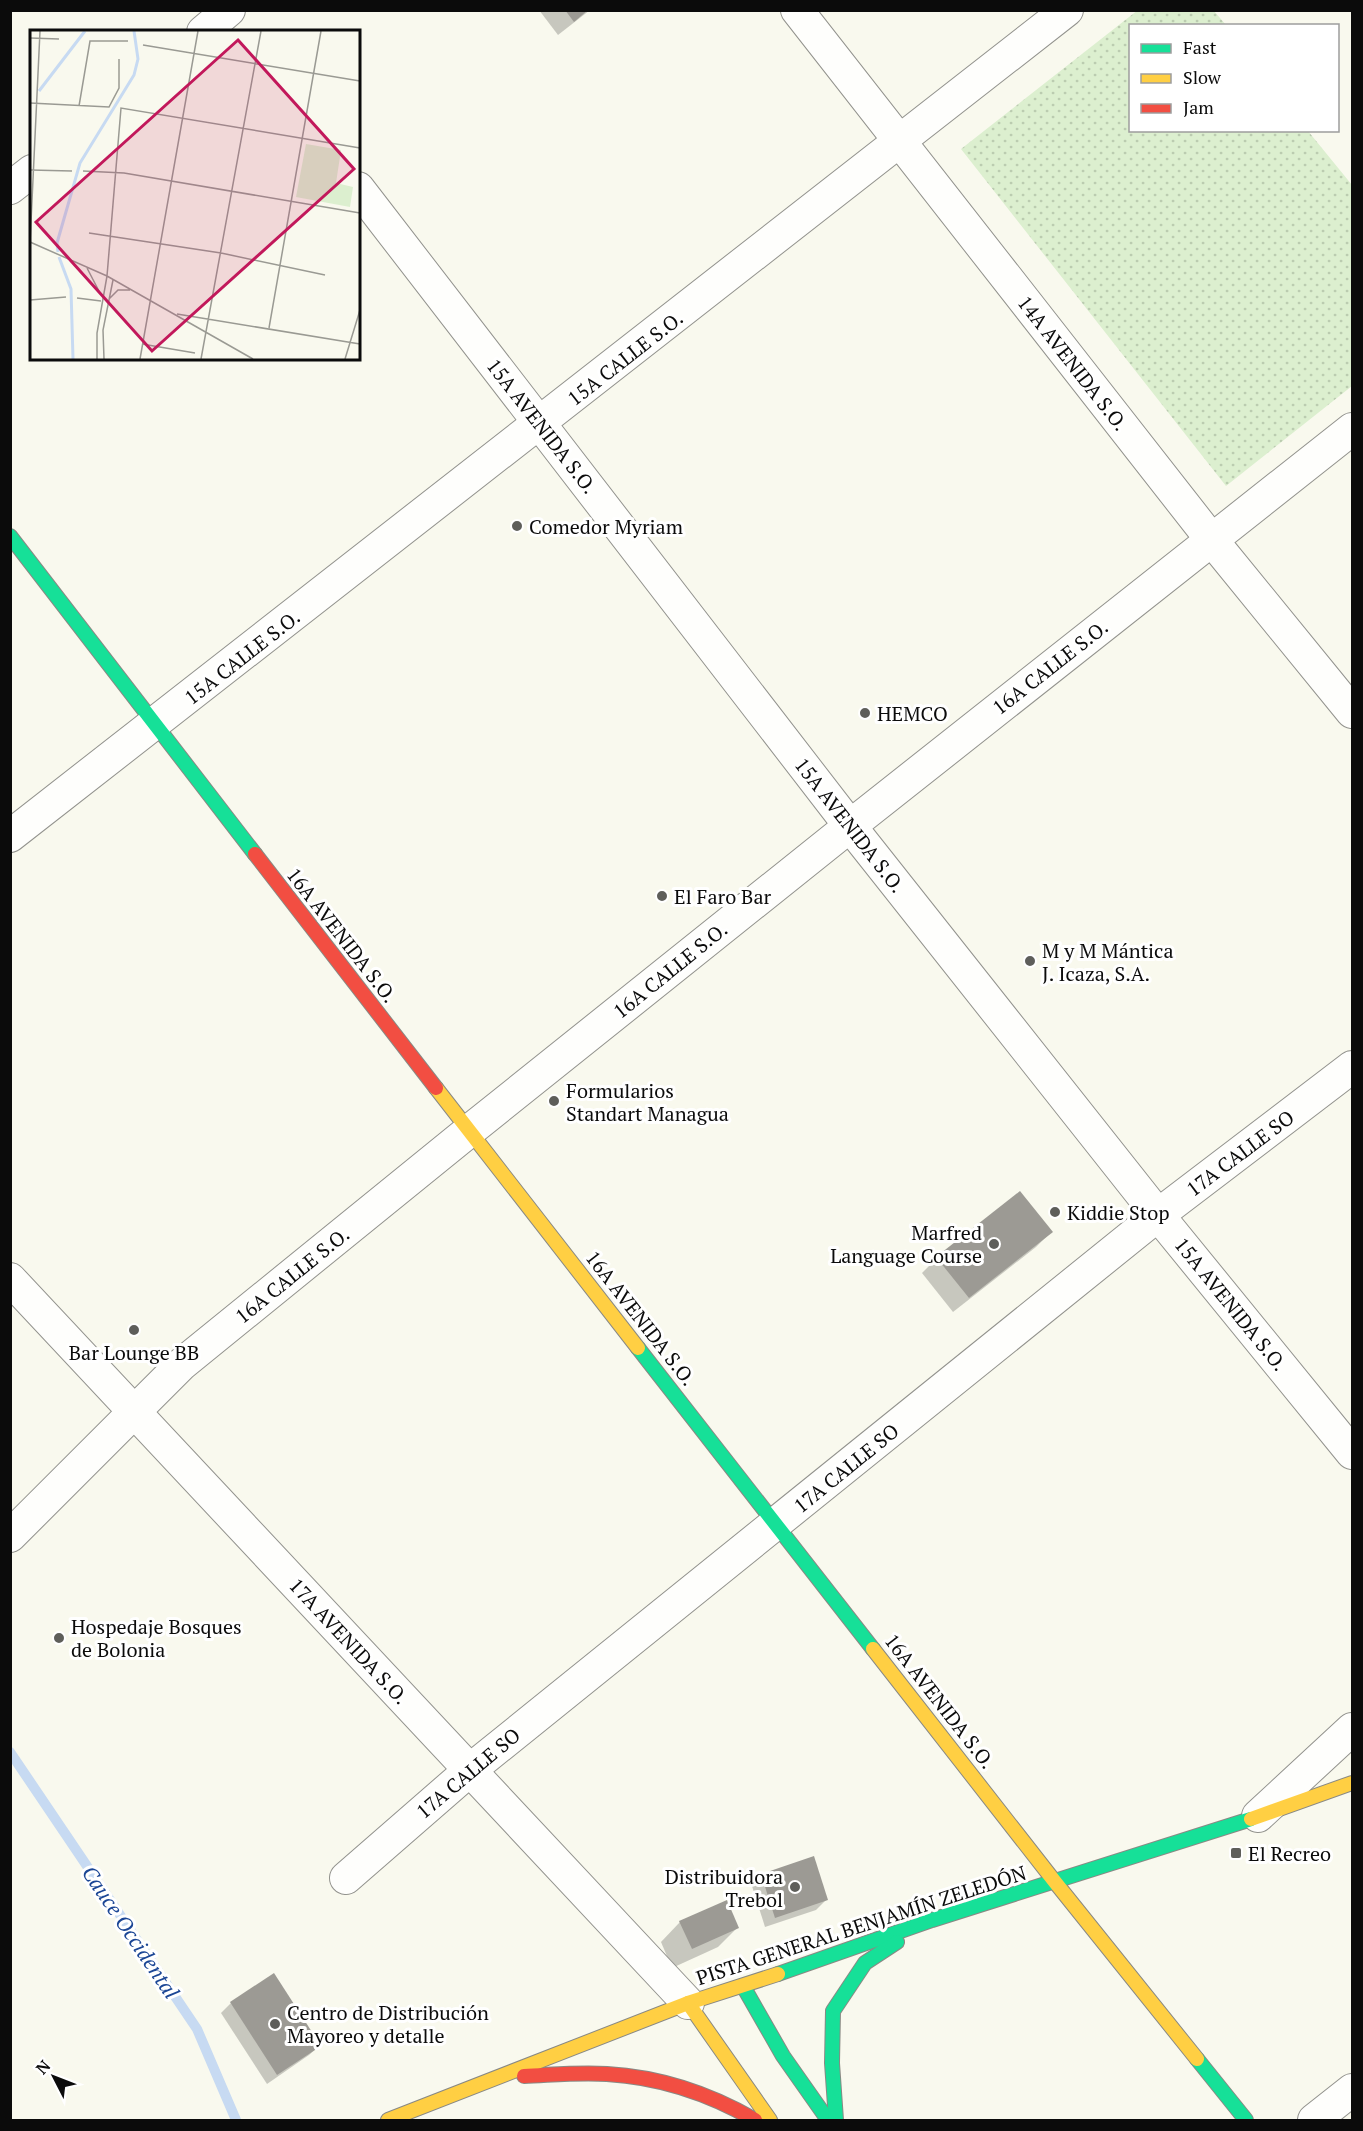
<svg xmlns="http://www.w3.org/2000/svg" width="1363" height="2131" font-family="'PT Serif',serif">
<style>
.grass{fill:url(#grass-dots)}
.shadow{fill:#0003}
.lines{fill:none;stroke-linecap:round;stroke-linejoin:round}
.stream{stroke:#c7daf2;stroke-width:10}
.building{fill:#9c9a94}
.street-casing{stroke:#92928d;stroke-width:34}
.fast-casing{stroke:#898984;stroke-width:16}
.slow-casing{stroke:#898984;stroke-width:16}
.jam-casing{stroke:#898984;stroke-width:16}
.street{stroke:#fefefc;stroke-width:32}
.fast{stroke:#16e098;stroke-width:14}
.slow{stroke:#ffcf43;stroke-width:14}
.jam{stroke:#f24e42;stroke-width:14}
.poi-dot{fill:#5e5e5a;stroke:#fff;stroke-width:2}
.labels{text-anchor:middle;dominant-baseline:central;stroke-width:6;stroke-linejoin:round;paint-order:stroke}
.street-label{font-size:20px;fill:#0b0b0b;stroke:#fff}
.poi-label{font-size:20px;fill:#0b0b0b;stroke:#fff;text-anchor:start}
.water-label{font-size:21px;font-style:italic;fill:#1b4695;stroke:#fff}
.inset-river{fill:none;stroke:#c7daf2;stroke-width:3}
.inset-road{fill:none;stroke:#9a9a93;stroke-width:1.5}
.view{fill:#c2185b;fill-opacity:0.15;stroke:#c2185b;stroke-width:3}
.inset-edge{fill:none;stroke:#0b0b0b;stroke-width:3}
</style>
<defs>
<pattern id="grass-dots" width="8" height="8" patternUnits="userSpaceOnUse" patternTransform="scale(1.5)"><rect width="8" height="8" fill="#dcefcf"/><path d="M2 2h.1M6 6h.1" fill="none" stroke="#bbccb0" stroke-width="1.8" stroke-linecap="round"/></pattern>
</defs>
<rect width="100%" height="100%" fill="#f9f9ee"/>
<path class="grass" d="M1138,10L1214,11L1226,25L1130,26V130L1308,131L1352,185V386L1226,486L961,149Z"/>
<g class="shadow">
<path d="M539,10H590L558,35Z"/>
<path d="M1051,1232L1036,1247L953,1312L922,1273L937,1258Z"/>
<path d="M762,1876L826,1900L816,1910L765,1927L752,1886Z"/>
<path d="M680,1922L737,1928L718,1947L672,1968L661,1942Z"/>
<path d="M273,1975L319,2046L309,2055L267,2084L221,2013L231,2003Z"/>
</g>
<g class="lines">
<path class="stream" d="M10,1752L197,2029L236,2120"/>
</g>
<g class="building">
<path d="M565,10H588L574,22Z"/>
<path d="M1020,1191L1053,1232L969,1298L936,1257Z"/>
<path d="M814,1856L828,1900L775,1918L761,1874Z"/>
<path d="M727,1900L739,1928L692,1949L679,1921Z"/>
<path d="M274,1973L321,2046L277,2075L230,2002Z"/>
</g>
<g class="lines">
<defs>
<g id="street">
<path d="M797,10L1211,539L1352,712"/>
<path d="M203,32L229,10"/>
<path d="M10,188L32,171"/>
<path d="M358,188L850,826L1158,1215L1352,1453"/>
<path d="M10,836L1067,10"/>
<path d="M10,1279L688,2003"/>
<path d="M10,1536L182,1364L469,1131L850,826L1352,429"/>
<path d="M1258,1816L1352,1729"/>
<path d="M346,1878L470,1770L1158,1215L1352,1067"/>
<path d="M1314,2120L1352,2090"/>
</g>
<g id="fast">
<path d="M10,536L255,854"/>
<path d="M638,1348L873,1649"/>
<path d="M778,1974L932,1920L1251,1819"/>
<path d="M743,1986L783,2056L828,2120"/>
<path d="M1197,2059L1246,2120"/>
<path d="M836,2120L832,2063L833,2011L865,1963L897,1942"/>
</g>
<g id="slow">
<path d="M436,1088L638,1348"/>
<path d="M873,1649L1055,1882L1197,2059"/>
<path d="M1251,1819L1352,1783"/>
<path d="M688,2003L770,2120"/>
<path d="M388,2120L688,2003L778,1974"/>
</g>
<g id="jam">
<path d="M255,854L436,1088"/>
<path d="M524,2076C551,2075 579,2072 607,2074C659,2077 710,2094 755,2120"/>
</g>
</defs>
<use href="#street" class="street-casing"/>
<use href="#fast" class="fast-casing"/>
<use href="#slow" class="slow-casing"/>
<use href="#jam" class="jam-casing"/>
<use href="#street" class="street"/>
<use href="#fast" class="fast"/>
<use href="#slow" class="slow"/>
<use href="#jam" class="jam"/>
</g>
<g class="poi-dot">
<circle cx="517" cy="526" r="6"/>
<circle cx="865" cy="713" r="6"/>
<circle cx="662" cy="896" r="6"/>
<circle cx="1030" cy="961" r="6"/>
<circle cx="554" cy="1101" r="6"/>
<circle cx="1055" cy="1212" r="6"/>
<circle cx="994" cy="1244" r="6"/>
<circle cx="134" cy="1330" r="6"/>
<circle cx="59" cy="1638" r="6"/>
<rect x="1230" y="1847" width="12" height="12" rx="3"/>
<circle cx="795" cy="1887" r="6"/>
<circle cx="275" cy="2024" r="6"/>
</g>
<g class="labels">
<g class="street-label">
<text transform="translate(625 358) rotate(-38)">15A CALLE S.O.</text>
<text transform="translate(1073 363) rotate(52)">14A AVENIDA S.O.</text>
<text transform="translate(542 426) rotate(52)">15A AVENIDA S.O.</text>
<text transform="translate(242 657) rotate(-38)">15A CALLE S.O.</text>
<text transform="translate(1050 667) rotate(-38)">16A CALLE S.O.</text>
<text transform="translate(850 825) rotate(52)">15A AVENIDA S.O.</text>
<text transform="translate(342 935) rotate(52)">16A AVENIDA S.O.</text>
<text transform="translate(670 970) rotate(-39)">16A CALLE S.O.</text>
<text transform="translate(1240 1153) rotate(-37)">17A CALLE SO</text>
<text transform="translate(292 1275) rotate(-39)">16A CALLE S.O.</text>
<text transform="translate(1231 1304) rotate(51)">15A AVENIDA S.O.</text>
<text transform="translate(641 1318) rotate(52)">16A AVENIDA S.O.</text>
<text transform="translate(846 1468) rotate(-39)">17A CALLE SO</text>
<text transform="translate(349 1641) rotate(47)">17A AVENIDA S.O.</text>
<text transform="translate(940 1701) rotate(52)">16A AVENIDA S.O.</text>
<text transform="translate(468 1773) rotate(-40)">17A CALLE SO</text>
<text transform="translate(861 1925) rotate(-18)">PISTA GENERAL BENJAMÍN ZELEDÓN</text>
</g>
<g class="poi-label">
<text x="529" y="526">Comedor Myriam</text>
<text x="877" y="713">HEMCO</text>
<text x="674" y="896">El Faro Bar</text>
<text x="1042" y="950">M y M Mántica<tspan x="1042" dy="23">J. Icaza, S.A.</tspan></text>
<text x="566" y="1090">Formularios<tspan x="566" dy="23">Standart Managua</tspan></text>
<text x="1067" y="1212">Kiddie Stop</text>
<text x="982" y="1232" text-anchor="end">Marfred<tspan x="982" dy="23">Language Course</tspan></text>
<text x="134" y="1352" text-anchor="middle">Bar Lounge BB</text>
<text x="71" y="1626">Hospedaje Bosques<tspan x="71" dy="23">de Bolonia</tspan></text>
<text x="1248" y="1853">El Recreo</text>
<text x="783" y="1876" text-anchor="end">Distribuidora<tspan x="783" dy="23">Trebol</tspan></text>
<text x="287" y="2012">Centro de Distribución<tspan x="287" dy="23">Mayoreo y detalle</tspan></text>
</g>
<g class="water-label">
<text transform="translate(131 1932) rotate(56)">Cauce Occidental</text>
</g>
</g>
<g transform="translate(30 30)">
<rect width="330" height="330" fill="#f9f9ee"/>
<path d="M276,114L311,120L306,153L323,157L320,177L266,167Z" fill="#dcefcf"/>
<path class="inset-river" d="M9,61L55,1M28,222L27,213L50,133L104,45L108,29L104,1M29,227L41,259L43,329"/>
<path class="inset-road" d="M0,8L29,9M113,15L330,51M0,73L79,77L89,58V29M49,76L60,11H98M0,140L42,141M53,141L94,143L330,183M59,203L191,223L295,245M0,212L77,246L223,329M0,213L10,1M57,238L71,265M77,246L91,78L330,118M47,268L71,271M79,269L88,260H100M0,270L36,267M147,284L330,314M239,298L291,1M112,314L165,323M67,329V303L77,246M74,329L73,300L83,250M110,329L168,1M171,329L231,1M315,329L330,280"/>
<path class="view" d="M208,10L324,139L122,321L6,192Z"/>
<rect width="330" height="330" class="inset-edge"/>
</g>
<rect width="1363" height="2131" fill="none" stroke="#0b0b0b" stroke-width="24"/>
<rect x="1129" y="24" width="210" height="108" fill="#ffffff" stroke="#9d9d9d" stroke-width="1.5"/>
<rect x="1141" y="44" width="30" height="9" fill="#16e098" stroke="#9d9d9d" stroke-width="1.5"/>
<text x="1183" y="54" font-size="18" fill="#0b0b0b">Fast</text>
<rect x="1141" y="74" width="30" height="9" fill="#ffcf43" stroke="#9d9d9d" stroke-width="1.5"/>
<text x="1183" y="84" font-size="18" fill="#0b0b0b">Slow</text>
<rect x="1141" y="104" width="30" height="9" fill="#f24e42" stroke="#9d9d9d" stroke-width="1.5"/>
<text x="1183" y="114" font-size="18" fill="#0b0b0b">Jam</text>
<g transform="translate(54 2077) rotate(312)" stroke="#ffffff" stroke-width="4.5" paint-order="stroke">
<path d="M0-4.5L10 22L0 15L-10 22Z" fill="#0b0b0b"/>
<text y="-9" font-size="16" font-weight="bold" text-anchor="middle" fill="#0b0b0b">N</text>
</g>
</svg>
